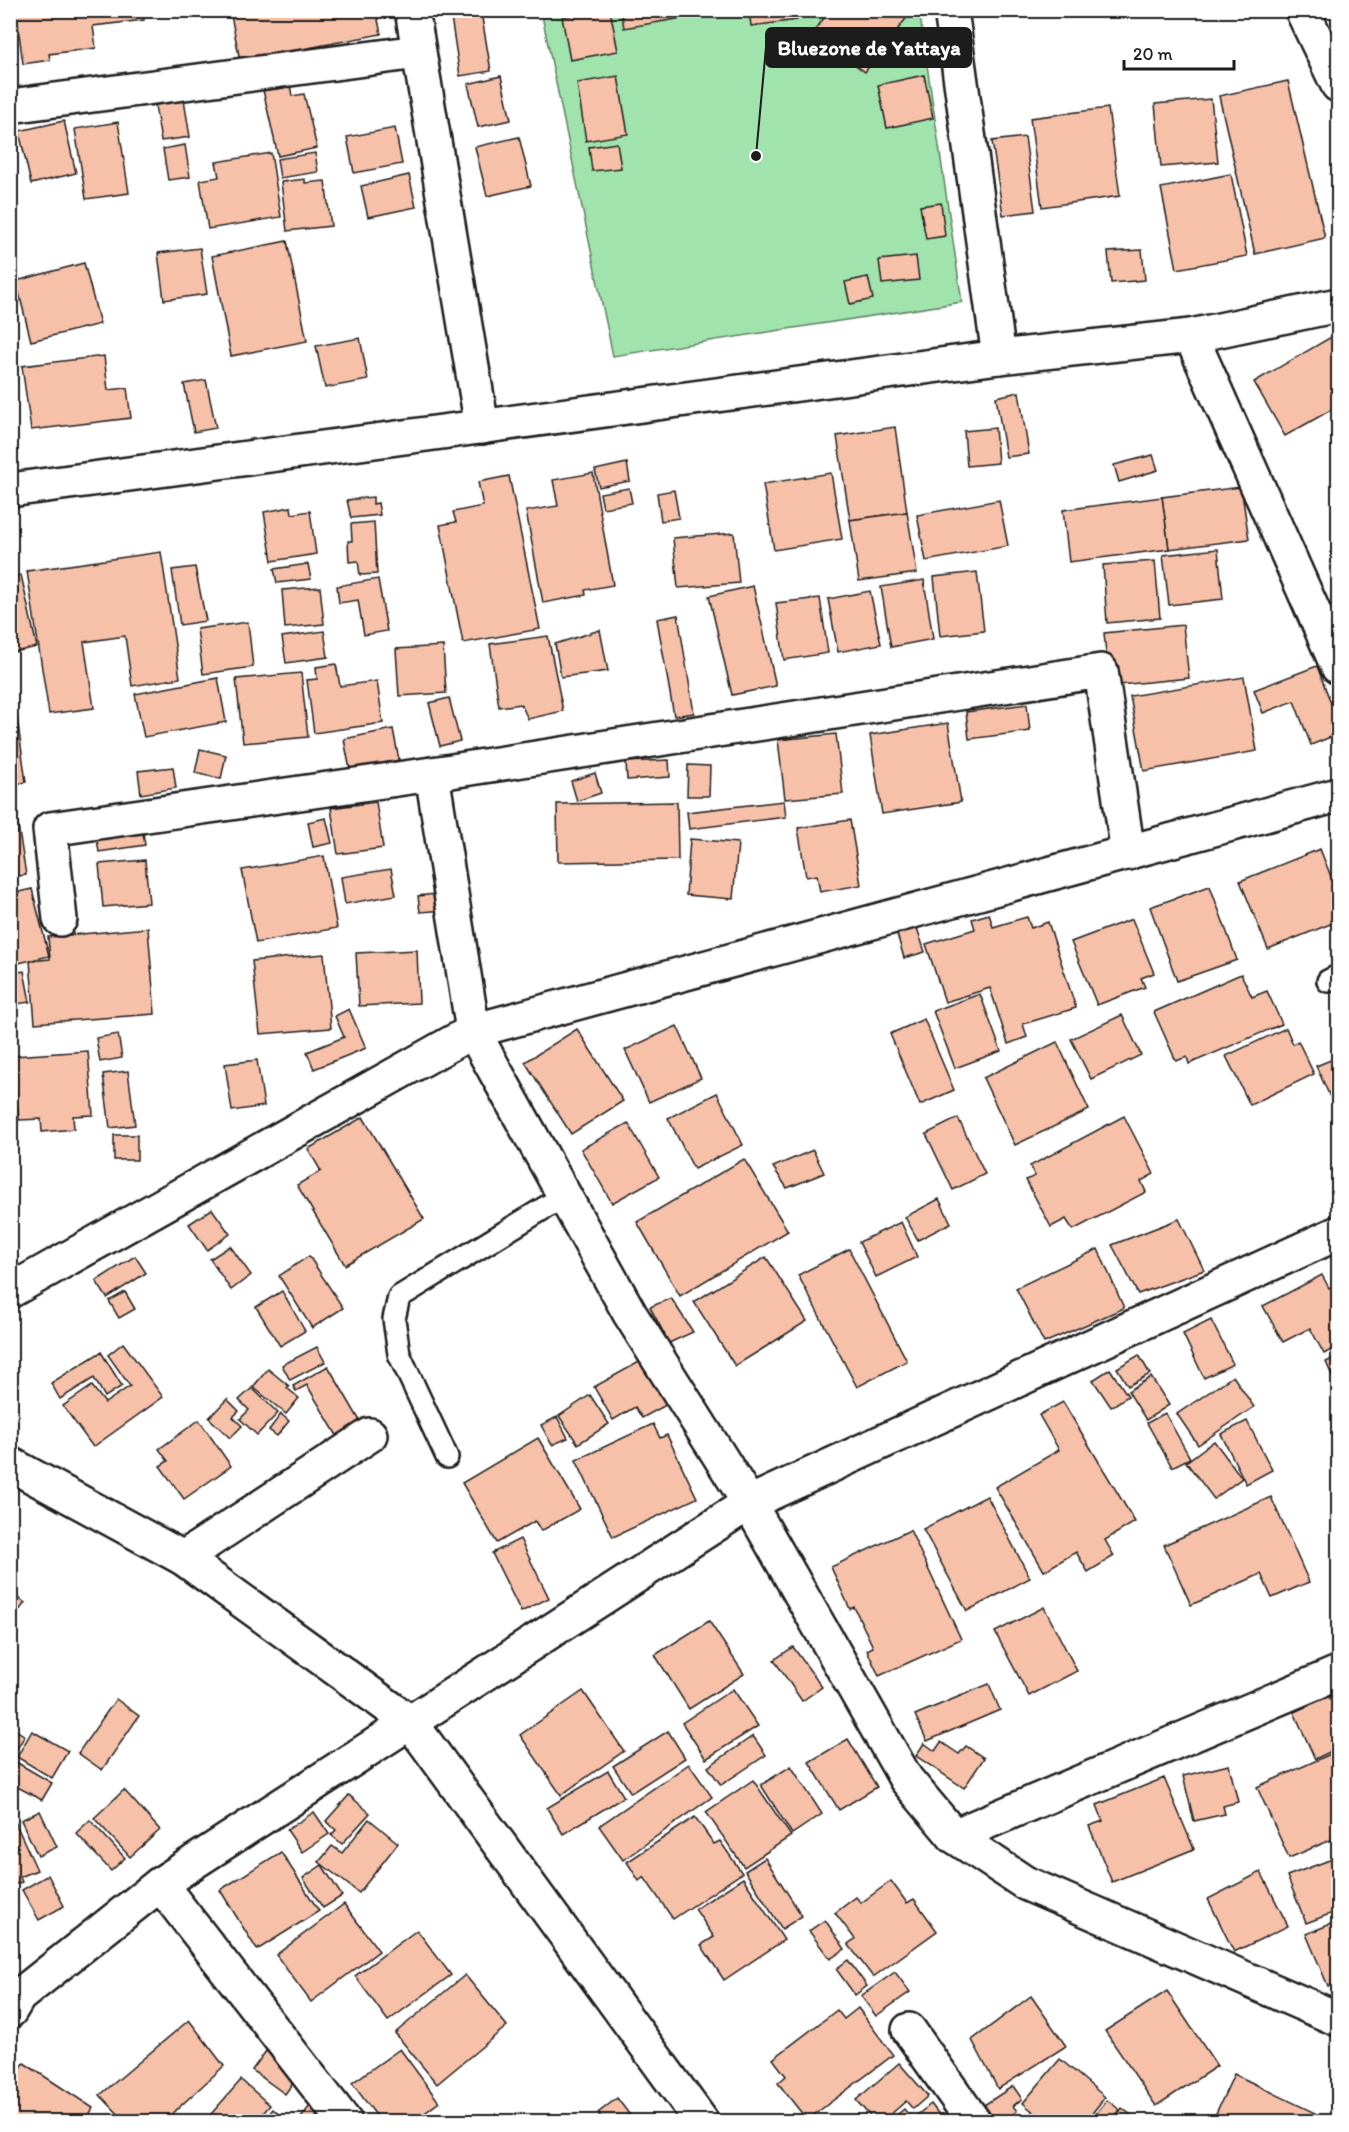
<svg xmlns="http://www.w3.org/2000/svg" width="1349" height="2132" font-family="Itim,sans-serif">
<style>
.green{fill:#a1e3ac;stroke:#5e8064;stroke-width:1.5}
.building{fill:#f7c1a9;stroke:#1c1c1c;stroke-width:1.5}
.lines{fill:none;stroke-linecap:round;stroke-linejoin:round}
.service-casing{stroke:#1c1c1c;stroke-width:26}
.minor-casing{stroke:#1c1c1c;stroke-width:38}
.secondary-casing{stroke:#1c1c1c;stroke-width:38}
.service{stroke:#fff;stroke-width:21}
.minor{stroke:#fff;stroke-width:33}
.secondary{stroke:#fff;stroke-width:33}
.leader{fill:none;stroke:#1c1c1c;stroke-width:2}
.callout-dot{fill:#1c1c1c;stroke:#fff;stroke-width:2}
.callout{fill:#1c1c1c;stroke:#1c1c1c;stroke-width:2}
.callout-label{font-size:21px;text-anchor:middle;font-weight:bold;fill:#fff}
</style>
<rect width="100%" height="100%" fill="#fff"/>
<filter id="ink" filterUnits="userSpaceOnUse"><feTurbulence type="fractalNoise" baseFrequency=".0167" numOctaves="2"/><feDisplacementMap in="SourceGraphic" scale="12" xChannelSelector="R" yChannelSelector="G"/><feConvolveMatrix kernelMatrix="1 2 1 2 8 2 1 2 1" color-interpolation-filters="sRGB"/></filter>
<g filter="url(#ink)">
<path class="green" d="M541,11H919L962,302L613,356Z"/>
<g class="building">
<path d="M16,10H143L144,20L93,26L96,48L49,54L50,60L23,64Z"/>
<path d="M230,10H376L381,34L240,61Z"/>
<path d="M599,10H610L618,51L570,60L562,17Z"/>
<path d="M621,10H700V15L624,28Z"/>
<path d="M749,10H795L797,20L751,26Z"/>
<path d="M830,10H909L911,12L865,72L813,33Z"/>
<path d="M481,12L491,71L460,76L451,17Z"/>
<path d="M924,75L933,118L887,128L878,85Z"/>
<path d="M501,76L511,120L478,127L468,84Z"/>
<path d="M618,76L628,134L586,141L577,83Z"/>
<path d="M1288,81L1325,238L1255,254L1219,96Z"/>
<path d="M290,85L292,96L304,94L317,148L278,156L263,90Z"/>
<path d="M1211,99L1218,162L1161,167L1155,104Z"/>
<path d="M184,100L190,137L161,141L155,105Z"/>
<path d="M1108,108L1120,196L1042,207L1030,118Z"/>
<path d="M64,121L76,173L31,184L19,131Z"/>
<path d="M118,122L129,193L86,199L75,129Z"/>
<path d="M395,128L402,164L354,173L347,137Z"/>
<path d="M519,137L531,186L487,196L475,147Z"/>
<path d="M1025,137L1035,211L1003,215L992,141Z"/>
<path d="M617,143L621,168L592,171L589,147Z"/>
<path d="M185,145L190,177L168,180L163,149Z"/>
<path d="M271,153L281,217L208,229L200,180L219,177L216,162Z"/>
<path d="M315,153L318,172L280,178L277,159Z"/>
<path d="M1231,174L1247,256L1177,269L1161,188Z"/>
<path d="M409,175L416,207L368,217L361,186Z"/>
<path d="M305,179V183L325,181L331,226L287,231L281,182Z"/>
<path d="M941,203L945,236L926,239L920,206Z"/>
<path d="M287,241L307,341L231,356L212,256Z"/>
<path d="M200,248L207,294L164,300L158,253Z"/>
<path d="M1142,250L1145,280L1111,283L1108,252Z"/>
<path d="M916,256L919,280L882,284L879,260Z"/>
<path d="M84,263L100,324L31,341L16,281Z"/>
<path d="M868,277L873,299L850,304L845,282Z"/>
<path d="M1338,333V406L1285,436L1254,382Z"/>
<path d="M360,338L368,380L325,388L316,346Z"/>
<path d="M104,356L108,390L127,388L131,418L31,430L22,366Z"/>
<path d="M206,380L216,428L194,432L184,384Z"/>
<path d="M1019,392L1029,454L1006,457L996,397Z"/>
<path d="M895,427L907,512L850,520L837,436Z"/>
<path d="M995,428L998,463L967,466L964,431Z"/>
<path d="M1153,455L1158,470L1119,482L1114,465Z"/>
<path d="M627,463L630,481L599,487L595,470Z"/>
<path d="M593,473L613,585L585,590L586,595L543,603L526,511L558,506L553,480Z"/>
<path d="M831,473L842,539L774,550L763,484Z"/>
<path d="M509,476L540,629L463,643L440,525L456,522L453,512L483,506L478,482Z"/>
<path d="M1241,487L1249,539L1169,549L1162,497Z"/>
<path d="M629,488L632,503L603,508L600,493Z"/>
<path d="M674,490L679,518L661,521L657,493Z"/>
<path d="M373,497V504L378,503L380,515L351,518L347,500Z"/>
<path d="M1162,497L1169,549L1069,562L1063,510Z"/>
<path d="M999,500L1008,546L926,561L917,515Z"/>
<path d="M291,507L292,514L310,511L316,554L272,561L264,512Z"/>
<path d="M907,512L917,573L859,581L850,520Z"/>
<path d="M374,522L377,574L360,575L358,561L349,562L348,541H352L351,524Z"/>
<path d="M734,533L739,583L678,588L673,538Z"/>
<path d="M1218,549L1223,599L1169,605L1163,555Z"/>
<path d="M161,552L180,678L132,686L125,636L84,642L94,708L49,714L27,571Z"/>
<path d="M1155,561L1160,618L1107,623L1103,565Z"/>
<path d="M308,564L311,579L277,583L274,569Z"/>
<path d="M195,567L206,621L180,625L172,570Z"/>
<path d="M977,572L984,631L940,636L934,577Z"/>
<path d="M21,575L37,647L10,653V577Z"/>
<path d="M378,579L387,631L364,635L358,600L339,603L337,586Z"/>
<path d="M924,580L933,639L891,647L881,587Z"/>
<path d="M753,586L776,686L732,695L709,596Z"/>
<path d="M320,587L324,624L285,628L282,590Z"/>
<path d="M870,591L881,644L838,652L828,599Z"/>
<path d="M820,598L828,653L784,660L776,603Z"/>
<path d="M678,615L694,713L674,716L657,619Z"/>
<path d="M248,622L253,667L203,674L197,629Z"/>
<path d="M1183,625L1189,678L1109,686L1104,633Z"/>
<path d="M600,630L608,671L561,677L555,644Z"/>
<path d="M324,631L328,657L286,663L282,637Z"/>
<path d="M548,636L563,711L528,719L521,704L499,707L490,644Z"/>
<path d="M443,646L446,693L399,696L396,649Z"/>
<path d="M336,664L340,686L377,681L383,723L314,733L307,680L317,679L316,667Z"/>
<path d="M1317,666L1338,722V734L1311,745L1294,701L1263,713L1254,690Z"/>
<path d="M301,673L308,737L243,743L236,679Z"/>
<path d="M1244,677L1257,751L1144,771L1130,696Z"/>
<path d="M218,678L226,722L144,737L135,694Z"/>
<path d="M449,698L460,741L440,746L429,703Z"/>
<path d="M1027,704L1030,731L969,739L966,712Z"/>
<path d="M10,717H17L26,782L10,786Z"/>
<path d="M948,723L961,802L882,814L870,735Z"/>
<path d="M393,729L399,760L350,770L344,739Z"/>
<path d="M836,734L843,794L785,799L778,740Z"/>
<path d="M200,749L226,755L221,779L195,773Z"/>
<path d="M669,760L670,777L627,780L626,762Z"/>
<path d="M688,765L710,766L709,796H687Z"/>
<path d="M173,767L176,788L141,794L138,771Z"/>
<path d="M595,773L601,793L577,801L571,781Z"/>
<path d="M10,794H13L26,875L10,877Z"/>
<path d="M784,801L786,817L689,829L687,812Z"/>
<path d="M376,802L383,848L338,854L331,808Z"/>
<path d="M677,802L678,860L558,862L557,804Z"/>
<path d="M326,818L332,843L313,847L308,822Z"/>
<path d="M850,820L861,885L820,892L817,875L806,877L798,828Z"/>
<path d="M142,827L145,845L99,852L96,834Z"/>
<path d="M690,839L738,843L733,899L686,895Z"/>
<path d="M1320,849L1338,894V921L1268,949L1240,881Z"/>
<path d="M324,856L337,928L256,943L242,870Z"/>
<path d="M145,860L149,903L103,907L99,864Z"/>
<path d="M391,869L396,895L345,904L341,877Z"/>
<path d="M1210,886L1237,960L1177,981L1150,907Z"/>
<path d="M32,889L49,956L10,965V894Z"/>
<path d="M445,893L446,910L420,912L418,896Z"/>
<path d="M989,914L993,927L1027,917L1031,928L1048,922L1076,1008L1023,1024L1027,1037L1008,1044L990,988L945,1002L926,944L975,929L972,919Z"/>
<path d="M1132,919L1154,973L1141,978L1145,987L1097,1005L1071,942Z"/>
<path d="M148,928L155,1014L35,1023L30,961L50,959L48,937Z"/>
<path d="M917,928L925,952L904,958L897,934Z"/>
<path d="M417,950L419,1003L359,1006L356,953Z"/>
<path d="M324,954L331,1028L260,1034L252,961Z"/>
<path d="M24,971L30,1002L17,1004L12,973Z"/>
<path d="M1241,974L1252,997L1267,991L1282,1024L1189,1064L1187,1057L1176,1061L1154,1012Z"/>
<path d="M980,994L1001,1051L955,1068L933,1011Z"/>
<path d="M349,1009L366,1048L314,1069L307,1052L344,1037L335,1016Z"/>
<path d="M1122,1015L1141,1055L1091,1079L1071,1039Z"/>
<path d="M924,1019L954,1090L920,1105L890,1034Z"/>
<path d="M677,1026L701,1078L649,1102L625,1050Z"/>
<path d="M1286,1028L1293,1044L1298,1041L1314,1074L1250,1105L1226,1056Z"/>
<path d="M577,1029L623,1101L571,1134L525,1062Z"/>
<path d="M118,1034L122,1058L100,1062L96,1038Z"/>
<path d="M1057,1042L1089,1110L1015,1145L983,1078Z"/>
<path d="M88,1051L93,1115L73,1116L74,1129L42,1132L41,1119L19,1120L13,1056Z"/>
<path d="M1338,1057V1111L1337,1112L1316,1066Z"/>
<path d="M257,1060L264,1106L232,1111L225,1064Z"/>
<path d="M128,1071L135,1125L110,1128L103,1074Z"/>
<path d="M717,1093L743,1145L694,1169L668,1118Z"/>
<path d="M1124,1116L1154,1174L1141,1181L1146,1192L1073,1230L1066,1219L1051,1227L1026,1180L1035,1176L1030,1166Z"/>
<path d="M363,1117L424,1219L345,1265L297,1185L321,1171L308,1149Z"/>
<path d="M958,1118L985,1174L953,1190L926,1134Z"/>
<path d="M628,1123L659,1177L612,1203L581,1149Z"/>
<rect x="114" y="1135" width="23" height="25"/>
<path d="M813,1150L824,1173L787,1188L773,1167Z"/>
<path d="M744,1159L788,1231L680,1296L637,1222Z"/>
<path d="M939,1199L951,1223L918,1240L905,1217Z"/>
<path d="M212,1209L230,1234L207,1250L189,1224Z"/>
<path d="M1179,1219L1204,1270L1138,1294L1112,1245Z"/>
<path d="M901,1222L917,1257L876,1277L859,1242Z"/>
<path d="M230,1246L251,1275L231,1290L210,1259Z"/>
<path d="M849,1249L907,1361L857,1387L798,1275Z"/>
<path d="M1098,1249L1124,1308L1044,1343L1016,1288Z"/>
<path d="M135,1256L146,1273L107,1298L96,1281Z"/>
<path d="M309,1256L343,1308L312,1328L279,1276Z"/>
<path d="M766,1257L807,1321L735,1366L694,1302Z"/>
<path d="M1322,1275L1329,1288L1338,1282V1346L1324,1354L1310,1328L1283,1342L1263,1306Z"/>
<path d="M282,1291L305,1331L280,1346L256,1307Z"/>
<path d="M125,1292L135,1309L119,1318L109,1301Z"/>
<path d="M671,1298L693,1332L669,1343L650,1307Z"/>
<path d="M1211,1320L1233,1364L1204,1378L1183,1334Z"/>
<path d="M123,1343L163,1397L93,1447L63,1406L92,1386L105,1403L130,1386L108,1355Z"/>
<path d="M317,1347L325,1362L290,1380L282,1365Z"/>
<path d="M101,1352L122,1386L105,1397L94,1378L60,1399L51,1383Z"/>
<path d="M1139,1355L1150,1374L1128,1386L1117,1368Z"/>
<path d="M1338,1356V1389L1326,1362Z"/>
<path d="M641,1361L666,1405L642,1418L635,1407L613,1420L594,1387Z"/>
<path d="M328,1366L363,1426L339,1439L307,1385L296,1391L293,1386Z"/>
<path d="M268,1369L289,1386L287,1388L299,1398L286,1414L253,1387Z"/>
<path d="M1110,1369L1128,1396L1111,1407L1093,1380Z"/>
<path d="M1233,1376L1254,1407L1198,1445L1177,1414Z"/>
<path d="M1151,1377L1169,1405L1146,1420L1128,1391Z"/>
<path d="M252,1388L278,1413L257,1435L240,1419L249,1410L239,1400Z"/>
<path d="M590,1395L609,1424L578,1444L559,1416Z"/>
<path d="M227,1399L239,1411L233,1417L242,1426L230,1438L209,1418Z"/>
<path d="M1063,1402L1135,1522L1105,1540L1114,1556L1088,1572L1076,1552L1044,1571L995,1487L1059,1450L1039,1415Z"/>
<path d="M1165,1413L1190,1458L1172,1467L1147,1423Z"/>
<path d="M281,1414L289,1421L277,1436L269,1430Z"/>
<path d="M557,1417L568,1438L552,1445L541,1425Z"/>
<path d="M199,1420L231,1466L184,1499L160,1466L168,1461L159,1449Z"/>
<path d="M1247,1421L1272,1470L1246,1484L1221,1434Z"/>
<path d="M653,1424L660,1438L667,1435L697,1498L613,1537L576,1460Z"/>
<path d="M538,1438L580,1509L541,1531L535,1521L497,1543L462,1483Z"/>
<path d="M1214,1441L1242,1478L1214,1499L1186,1462Z"/>
<path d="M987,1496L1030,1578L967,1611L923,1529Z"/>
<path d="M1271,1497L1309,1582L1272,1598L1261,1574L1191,1605L1164,1545Z"/>
<path d="M910,1530L961,1639L879,1676L867,1650L873,1647L854,1607L850,1609L831,1567Z"/>
<path d="M520,1539L549,1598L521,1612L492,1553Z"/>
<path d="M10,1592L25,1603L10,1622Z"/>
<path d="M1044,1607L1077,1671L1029,1696L995,1632Z"/>
<path d="M709,1621L744,1674L689,1709L655,1655Z"/>
<path d="M793,1647L822,1687L802,1701L774,1660Z"/>
<path d="M989,1684L1000,1710L927,1741L915,1715Z"/>
<path d="M733,1689L758,1726L706,1759L682,1723Z"/>
<path d="M583,1691L624,1751L561,1795L520,1735Z"/>
<path d="M1329,1696L1338,1718V1748L1315,1759L1294,1712Z"/>
<path d="M116,1699L139,1716L102,1770L78,1753Z"/>
<path d="M10,1726L25,1736L10,1759Z"/>
<path d="M32,1731L68,1751L52,1778L17,1757Z"/>
<path d="M668,1731L685,1758L631,1793L613,1766Z"/>
<path d="M753,1736L766,1755L721,1785L708,1767Z"/>
<path d="M848,1739L877,1787L839,1810L809,1762Z"/>
<path d="M941,1742L959,1754L966,1746L984,1758L964,1788L916,1756L924,1743L935,1751Z"/>
<path d="M1335,1752L1338,1761V1837L1289,1858L1257,1787Z"/>
<path d="M16,1762L52,1783L42,1800L10,1783V1771Z"/>
<path d="M689,1764L712,1797L623,1860L599,1826Z"/>
<path d="M1229,1765L1238,1802L1223,1806L1225,1814L1194,1821L1183,1776Z"/>
<path d="M791,1766L822,1814L792,1834L761,1785Z"/>
<path d="M608,1771L624,1797L563,1834L547,1808Z"/>
<path d="M1164,1778L1194,1849L1112,1882L1089,1826L1103,1821L1097,1805Z"/>
<path d="M753,1780L791,1836L744,1867L706,1812Z"/>
<path d="M124,1790L160,1830L130,1857L94,1818Z"/>
<path d="M349,1795L370,1813L342,1844L331,1835L336,1830L326,1821Z"/>
<path d="M10,1811L37,1870L20,1877L22,1882L10,1886Z"/>
<path d="M40,1811L57,1847L38,1856L21,1820Z"/>
<path d="M314,1812L329,1834L302,1852L287,1830Z"/>
<path d="M695,1817L714,1844L720,1841L742,1873L673,1919L644,1877L639,1881L627,1862Z"/>
<path d="M369,1819L398,1843L359,1893L319,1862L332,1846L342,1853Z"/>
<path d="M90,1820L125,1858L111,1871L76,1833Z"/>
<path d="M281,1852L319,1911L257,1950L220,1890Z"/>
<path d="M765,1858L802,1916L782,1929L745,1871Z"/>
<path d="M1335,1858L1338,1866V1911L1306,1923L1287,1876Z"/>
<path d="M322,1865L342,1896L323,1908L303,1878Z"/>
<path d="M1261,1872L1288,1926L1234,1952L1208,1899Z"/>
<path d="M48,1875L64,1906L39,1920L22,1890Z"/>
<path d="M743,1878L784,1940L724,1980L701,1945L714,1937L695,1909Z"/>
<path d="M891,1881L907,1903L914,1899L937,1931L873,1977L848,1944L855,1939L835,1913L856,1897L861,1903Z"/>
<path d="M344,1904L379,1951L311,2002L276,1955Z"/>
<path d="M825,1920L845,1949L830,1959L809,1931Z"/>
<path d="M1338,1921V1982L1328,1986L1306,1934Z"/>
<path d="M417,1930L451,1975L388,2021L355,1976Z"/>
<path d="M848,1960L867,1986L855,1995L836,1969Z"/>
<path d="M895,1972L910,1992L876,2016L861,1996Z"/>
<path d="M465,1975L507,2026L437,2084L395,2033Z"/>
<path d="M1167,1991L1217,2066L1156,2106L1105,2031Z"/>
<path d="M1031,1996L1066,2046L998,2089L972,2040Z"/>
<path d="M858,2008L893,2055L807,2120L778,2083L786,2076L773,2059L837,2010L844,2019Z"/>
<path d="M189,2020L224,2066L163,2122H126L100,2095Z"/>
<path d="M400,2049L439,2102L413,2122H381L352,2083Z"/>
<path d="M266,2051L298,2076L285,2094L252,2070Z"/>
<path d="M1060,2059L1105,2097L1085,2122H1045L1023,2103Z"/>
<path d="M24,2063L93,2108L85,2122H10V2084Z"/>
<path d="M899,2063L928,2096L913,2109L906,2101L882,2122H875L856,2100Z"/>
<path d="M1234,2074L1315,2113L1311,2122H1212Z"/>
<path d="M241,2080L270,2105L256,2122H204Z"/>
<path d="M1013,2086L1022,2099L1013,2106L1017,2111L1001,2122H996L984,2105Z"/>
<path d="M617,2098L635,2122H604L598,2113Z"/>
<path d="M1107,2100L1120,2110L1110,2122H1089Z"/>
<path d="M312,2103L321,2110L312,2122H298Z"/>
<path d="M931,2104L944,2121L888,2122L904,2109L912,2119Z"/>
<path d="M1122,2108L1140,2122H1112Z"/>
<path d="M273,2109L287,2122H262Z"/>
</g>
<g class="lines">
<defs>
<g id="service">
<path d="M1328,981L1338,976"/>
<path d="M447,1457L399,1354L394,1319L399,1297L564,1196"/>
</g>
<g id="minor">
<path d="M412,10L482,427"/>
<path d="M951,10L999,357"/>
<path d="M10,106L418,52"/>
<path d="M1191,336L1338,667"/>
<path d="M10,490L999,357L1191,336L1338,305"/>
<path d="M432,774L473,1031L630,1314L749,1503L906,1779L954,1836L1025,1883L1338,2019"/>
<path d="M60,919L50,829L432,774L1101,671L1128,853"/>
<path d="M10,1291L473,1031L1338,795"/>
<path d="M10,1464L183,1558L411,1723L702,2122"/>
<path d="M183,1558L370,1435"/>
<path d="M954,1836L1338,1673"/>
<path d="M160,1884L345,2122"/>
<path d="M10,2011L19,1996L160,1884L749,1503L1338,1233"/>
<path d="M909,2030L974,2122"/>
</g>
<path id="secondary" d="M1302,10L1338,85"/>
</defs>
<use href="#service" class="service-casing"/>
<use href="#minor" class="minor-casing"/>
<use href="#secondary" class="secondary-casing"/>
<use href="#service" class="service"/>
<use href="#minor" class="minor"/>
<use href="#secondary" class="secondary"/>
</g>
</g>
<path class="leader" d="M756 156L766 47"/>
<circle class="callout-dot" cx="756" cy="156" r="6"/>
<rect class="callout" x="766" y="28" width="205" height="39" rx="6"/>
<g class="callout-label">
<text x="869" y="55">Bluezone de Yattaya</text>
</g>
<rect width="1349" height="2132" fill="none" stroke="#fff" stroke-width="36"/>
<rect x="18" y="18" width="1313" height="2096" fill="none" stroke="#1c1c1c" stroke-width="2" filter="url(#ink)"/>
<path d="M1124 60v9h110v-9" fill="none" stroke="#1c1c1c" stroke-width="3"/>
<text x="1133" y="60" font-size="18" fill="#1c1c1c" stroke="#ffffff" stroke-width="4.5" paint-order="stroke">20 m</text>
</svg>
